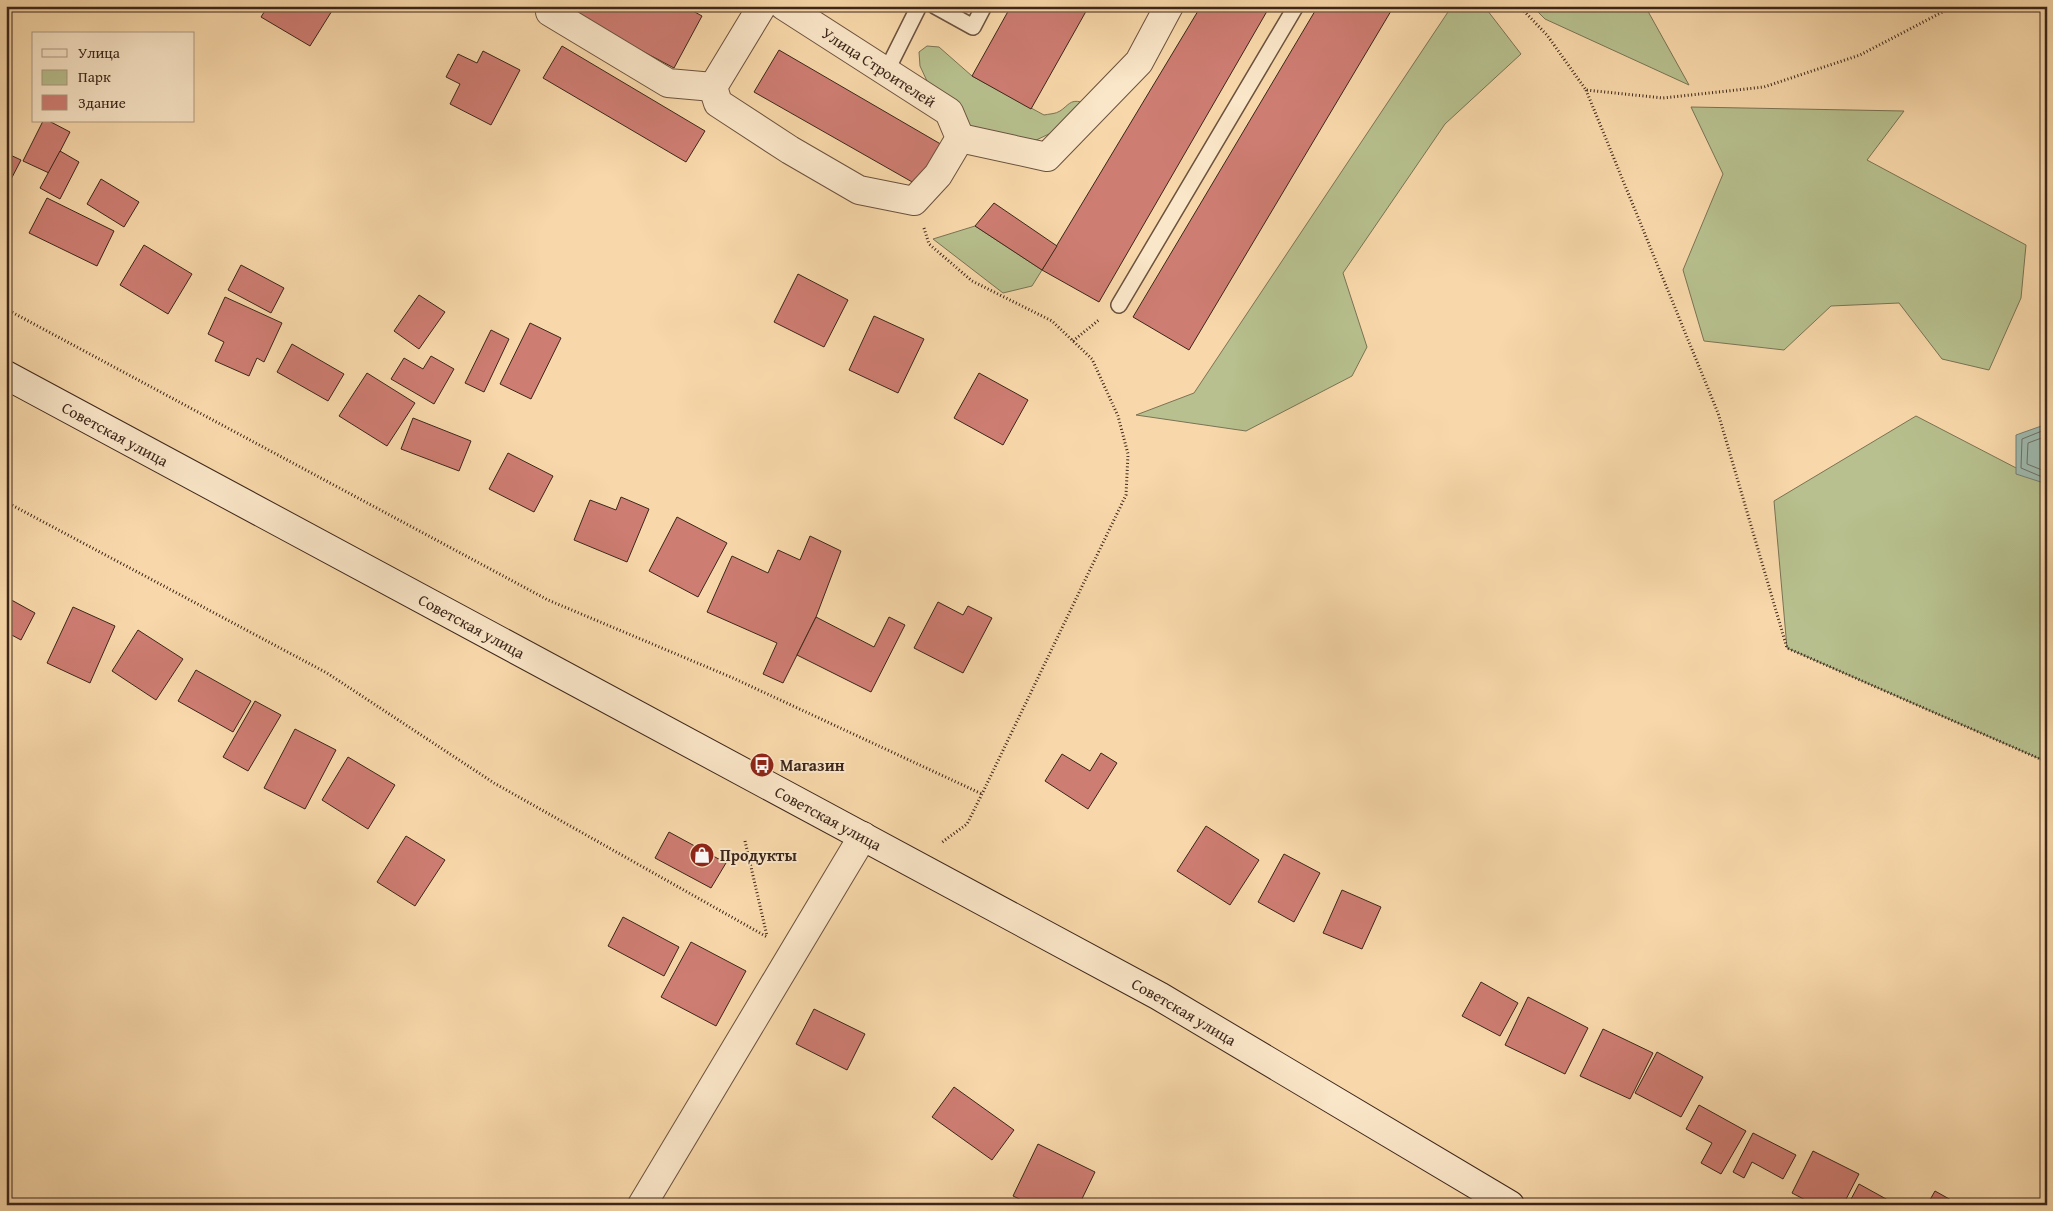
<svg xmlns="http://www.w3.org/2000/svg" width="2053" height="1211" font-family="'Gentium Book Plus',serif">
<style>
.green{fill:#b7c08e;stroke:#7a7354}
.water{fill:#9eb9ae;stroke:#777e73}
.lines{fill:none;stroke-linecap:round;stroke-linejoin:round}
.shore{stroke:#6d7064;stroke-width:1}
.building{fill:#ce7d72;stroke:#3c261a}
.lane-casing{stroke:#6b523e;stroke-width:18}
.street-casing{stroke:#6b523e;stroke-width:30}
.secondary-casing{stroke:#3c261a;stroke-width:30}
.path{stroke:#3c261a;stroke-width:3;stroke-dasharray:1 2.5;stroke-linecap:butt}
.lane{stroke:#fae6c8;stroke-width:15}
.street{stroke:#fae6c8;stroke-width:28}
.secondary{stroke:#fae6c8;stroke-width:28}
.labels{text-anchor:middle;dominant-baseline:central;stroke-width:4;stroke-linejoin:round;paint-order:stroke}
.street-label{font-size:16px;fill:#3c261a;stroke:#fae6c8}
.poi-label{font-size:16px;font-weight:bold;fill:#3c261a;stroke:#fae6c8;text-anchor:start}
</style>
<rect width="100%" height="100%" fill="#f8d8aa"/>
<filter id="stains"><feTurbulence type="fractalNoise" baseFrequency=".004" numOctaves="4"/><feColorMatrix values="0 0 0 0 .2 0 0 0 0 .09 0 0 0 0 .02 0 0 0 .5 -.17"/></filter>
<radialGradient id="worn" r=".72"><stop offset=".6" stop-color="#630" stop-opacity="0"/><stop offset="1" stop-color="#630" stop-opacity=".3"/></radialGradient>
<g class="green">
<path d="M1452,6H1484L1521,54L1445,124L1343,273L1367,347L1352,376L1246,431L1136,415L1194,393Z"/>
<path d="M1532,6H1645L1689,85L1545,19Z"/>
<path d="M927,46L939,47L972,76L1044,115C1048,114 1056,114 1060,111C1068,106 1070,99 1081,102L1084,108L1066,126L1032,142L970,128L927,81L920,66L919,52Z"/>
<path d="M1691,107L1904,111L1867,160L2026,245L2021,298L1989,370L1942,359L1899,303L1831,306L1784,350L1704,341L1683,270L1723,174Z"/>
<path d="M975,226L1042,270L1032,286L1003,293L933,239Z"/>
<path d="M1916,416L2047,484V762L1787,648L1774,501Z"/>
</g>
<path class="water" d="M2047,424V484L2016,474V435Z"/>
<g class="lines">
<g class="shore">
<path d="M2047,429L2022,439L2021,468L2047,479"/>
<path d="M2047,436L2028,443L2027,464L2047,472"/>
</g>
</g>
<g class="building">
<path d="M268,6H335L310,46L261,17Z"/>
<path d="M575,6H684L702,16L674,68L571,13Z"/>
<path d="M1011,6H1089L1031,109L972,76Z"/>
<path d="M1201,6H1270L1099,302L1042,270Z"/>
<path d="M1318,6H1394L1189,350L1133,317Z"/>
<path d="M562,46L705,131L686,162L543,78Z"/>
<path d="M779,50L944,146L921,187L754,92Z"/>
<path d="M483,51L520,70L491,125L450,104L460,84L446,77L458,54L477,63Z"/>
<path d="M43,121H49L70,132L49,173L23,161Z"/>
<path d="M60,151L79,162L60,199L40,188Z"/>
<path d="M6,153L21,160L6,189Z"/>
<path d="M101,179L139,202L124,227L87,204Z"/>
<path d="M47,198L114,231L97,266L29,233Z"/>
<path d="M994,203L1057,246L1042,270L975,226Z"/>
<path d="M144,245L192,274L168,314L120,285Z"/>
<path d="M241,265L284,288L271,313L228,290Z"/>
<path d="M798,274L848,300L824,347L774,322Z"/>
<path d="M419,295L445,312L419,349L394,331Z"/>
<path d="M225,297L282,323L264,362L257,358L249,376L215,361L224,342L208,334Z"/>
<path d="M874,316L924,339L898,393L849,370Z"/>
<path d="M530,323L561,338L531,399L500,384Z"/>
<path d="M491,330L509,339L484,392L465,383Z"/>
<path d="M292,344L344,374L328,401L277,372Z"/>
<path d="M431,356L454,369L434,404L391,379L404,358L423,369Z"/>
<path d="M367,373L415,403L387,446L339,416Z"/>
<path d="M979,373L1028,400L1003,445L954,418Z"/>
<path d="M413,418L471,441L459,471L401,449Z"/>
<path d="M508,453L553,476L534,512L489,489Z"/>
<path d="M621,497L649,509L627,562L574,540L590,500L616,510Z"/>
<path d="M677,517L727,543L698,597L649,571Z"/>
<path d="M810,536L841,551L816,617L783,683L763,674L777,643L707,612L732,556L768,573L778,550L800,560Z"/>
<path d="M6,597L35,613L21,640L6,632Z"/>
<path d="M938,602L963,615L968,606L992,618L963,673L914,648Z"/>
<path d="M73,607L115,626L90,683L47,663Z"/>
<path d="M816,617L874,647L889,617L905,625L871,692L797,655Z"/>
<path d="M138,630L183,659L156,700L112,671Z"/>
<path d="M196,670L251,701L233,732L178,701Z"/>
<path d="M255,701L281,715L248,771L223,757Z"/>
<path d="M295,729L336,750L305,809L264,788Z"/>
<path d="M1101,753L1117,763L1088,809L1045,781L1062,754L1090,771Z"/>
<path d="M348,757L395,785L368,829L322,800Z"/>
<path d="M1206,826L1259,860L1230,905L1177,871Z"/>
<path d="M669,832L726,863L711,888L655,858Z"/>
<path d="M406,836L445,860L415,906L377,882Z"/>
<path d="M1284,854L1320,873L1294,922L1258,902Z"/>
<path d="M1342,890L1381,907L1362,949L1323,933Z"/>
<path d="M623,917L679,947L664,976L608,946Z"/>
<path d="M691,942L746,971L716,1026L661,997Z"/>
<path d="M1481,982L1518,1003L1500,1036L1462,1016Z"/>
<path d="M1528,997L1588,1028L1565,1074L1505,1045Z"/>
<path d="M814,1009L865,1034L847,1070L796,1044Z"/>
<path d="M1603,1029L1653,1053L1630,1099L1580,1076Z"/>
<path d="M1657,1052L1703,1077L1681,1117L1635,1093Z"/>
<path d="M954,1087L1014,1130L992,1160L932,1117Z"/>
<path d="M1699,1105L1746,1131L1721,1174L1701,1163L1712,1143L1686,1129Z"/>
<path d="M1753,1133L1796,1155L1783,1179L1752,1162L1744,1178L1733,1172Z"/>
<path d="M1038,1144L1095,1172L1079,1205H1032L1013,1196Z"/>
<path d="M1813,1151L1859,1174L1843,1205H1815L1792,1193Z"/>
<path d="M1859,1184L1897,1205H1848Z"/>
<path d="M1935,1191L1960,1205H1927Z"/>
</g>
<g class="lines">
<defs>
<g id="lane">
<path d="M935,6L973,27L984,6"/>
<path d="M886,72L919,6"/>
<path d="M1119,305L1296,6"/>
</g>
<g id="street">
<path d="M762,6L713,87L718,103L790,150L859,190L914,201L938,175L960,138L949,112L784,6"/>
<path d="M550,12L668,83L713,87"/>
<path d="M960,138L1047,157L1139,62L1169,6"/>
<path d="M642,1205L863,836"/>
</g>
<g id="secondary">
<path id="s1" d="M6,375L1159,996L1510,1205"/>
</g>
</defs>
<use href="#lane" class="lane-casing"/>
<use href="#street" class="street-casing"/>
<use href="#secondary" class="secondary-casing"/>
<g class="path">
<path d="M1519,6L1547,35L1586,90L1663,98L1764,87L1860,55L1954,6"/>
<path d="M1586,90L1718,413L1787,648L2047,762"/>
<path d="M924,228L929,244L972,281L1052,321L1092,359L1118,416L1128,454L1126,495L982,794L967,824L941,843"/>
<path d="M6,309L548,600L733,678L982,794"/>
<path d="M1073,341L1100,319"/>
<path d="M6,502L327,673L494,783L767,937"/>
<path d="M745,841L767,936"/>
</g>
<use href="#lane" class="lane"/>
<use href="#street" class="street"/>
<use href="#secondary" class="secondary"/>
</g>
<defs>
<symbol id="bus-disc" viewBox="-11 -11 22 22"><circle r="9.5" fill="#8f2418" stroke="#fae6c8"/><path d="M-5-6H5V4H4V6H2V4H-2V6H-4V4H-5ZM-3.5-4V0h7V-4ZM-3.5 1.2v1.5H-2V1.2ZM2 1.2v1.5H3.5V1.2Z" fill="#fff"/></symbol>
<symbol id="shop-disc" viewBox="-11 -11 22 22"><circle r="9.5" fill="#8f2418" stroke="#fae6c8"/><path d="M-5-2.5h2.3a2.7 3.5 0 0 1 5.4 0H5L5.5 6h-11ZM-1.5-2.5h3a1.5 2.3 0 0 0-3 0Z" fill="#fff"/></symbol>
</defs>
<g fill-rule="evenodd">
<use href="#bus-disc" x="748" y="751" width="28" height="28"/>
<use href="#shop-disc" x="688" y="841" width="28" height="28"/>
</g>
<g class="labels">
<g class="street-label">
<text transform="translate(879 67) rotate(33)">Улица Строителей</text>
<text stroke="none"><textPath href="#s1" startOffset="124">Советская улица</textPath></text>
<text stroke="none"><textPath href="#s1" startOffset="529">Советская улица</textPath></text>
<text stroke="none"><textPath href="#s1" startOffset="934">Советская улица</textPath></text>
<text stroke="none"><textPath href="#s1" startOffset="1339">Советская улица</textPath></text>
</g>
<g class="poi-label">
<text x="780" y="765">Магазин</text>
<text x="720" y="855">Продукты</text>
</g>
</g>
<rect width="2053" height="1211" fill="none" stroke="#f8d8aa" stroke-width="25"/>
<rect x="8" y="8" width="2038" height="1196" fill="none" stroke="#3c261a" stroke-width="2.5"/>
<rect x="12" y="12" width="2028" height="1186" fill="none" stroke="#3c261a"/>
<rect x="32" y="32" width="162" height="90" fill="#fae6c8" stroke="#ae9982"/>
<rect x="42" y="49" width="25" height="8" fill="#fae6c8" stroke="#ae9982"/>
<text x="78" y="58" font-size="15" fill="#3c261a">Улица</text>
<rect x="42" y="70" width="25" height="15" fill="#b7c08e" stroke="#ae9982"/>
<text x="78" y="82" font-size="15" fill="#3c261a">Парк</text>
<rect x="42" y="95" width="25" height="15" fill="#ce7d72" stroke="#ae9982"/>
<text x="78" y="108" font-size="15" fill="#3c261a">Здание</text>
<rect width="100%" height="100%" filter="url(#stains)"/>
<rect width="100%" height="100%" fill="url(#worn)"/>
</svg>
